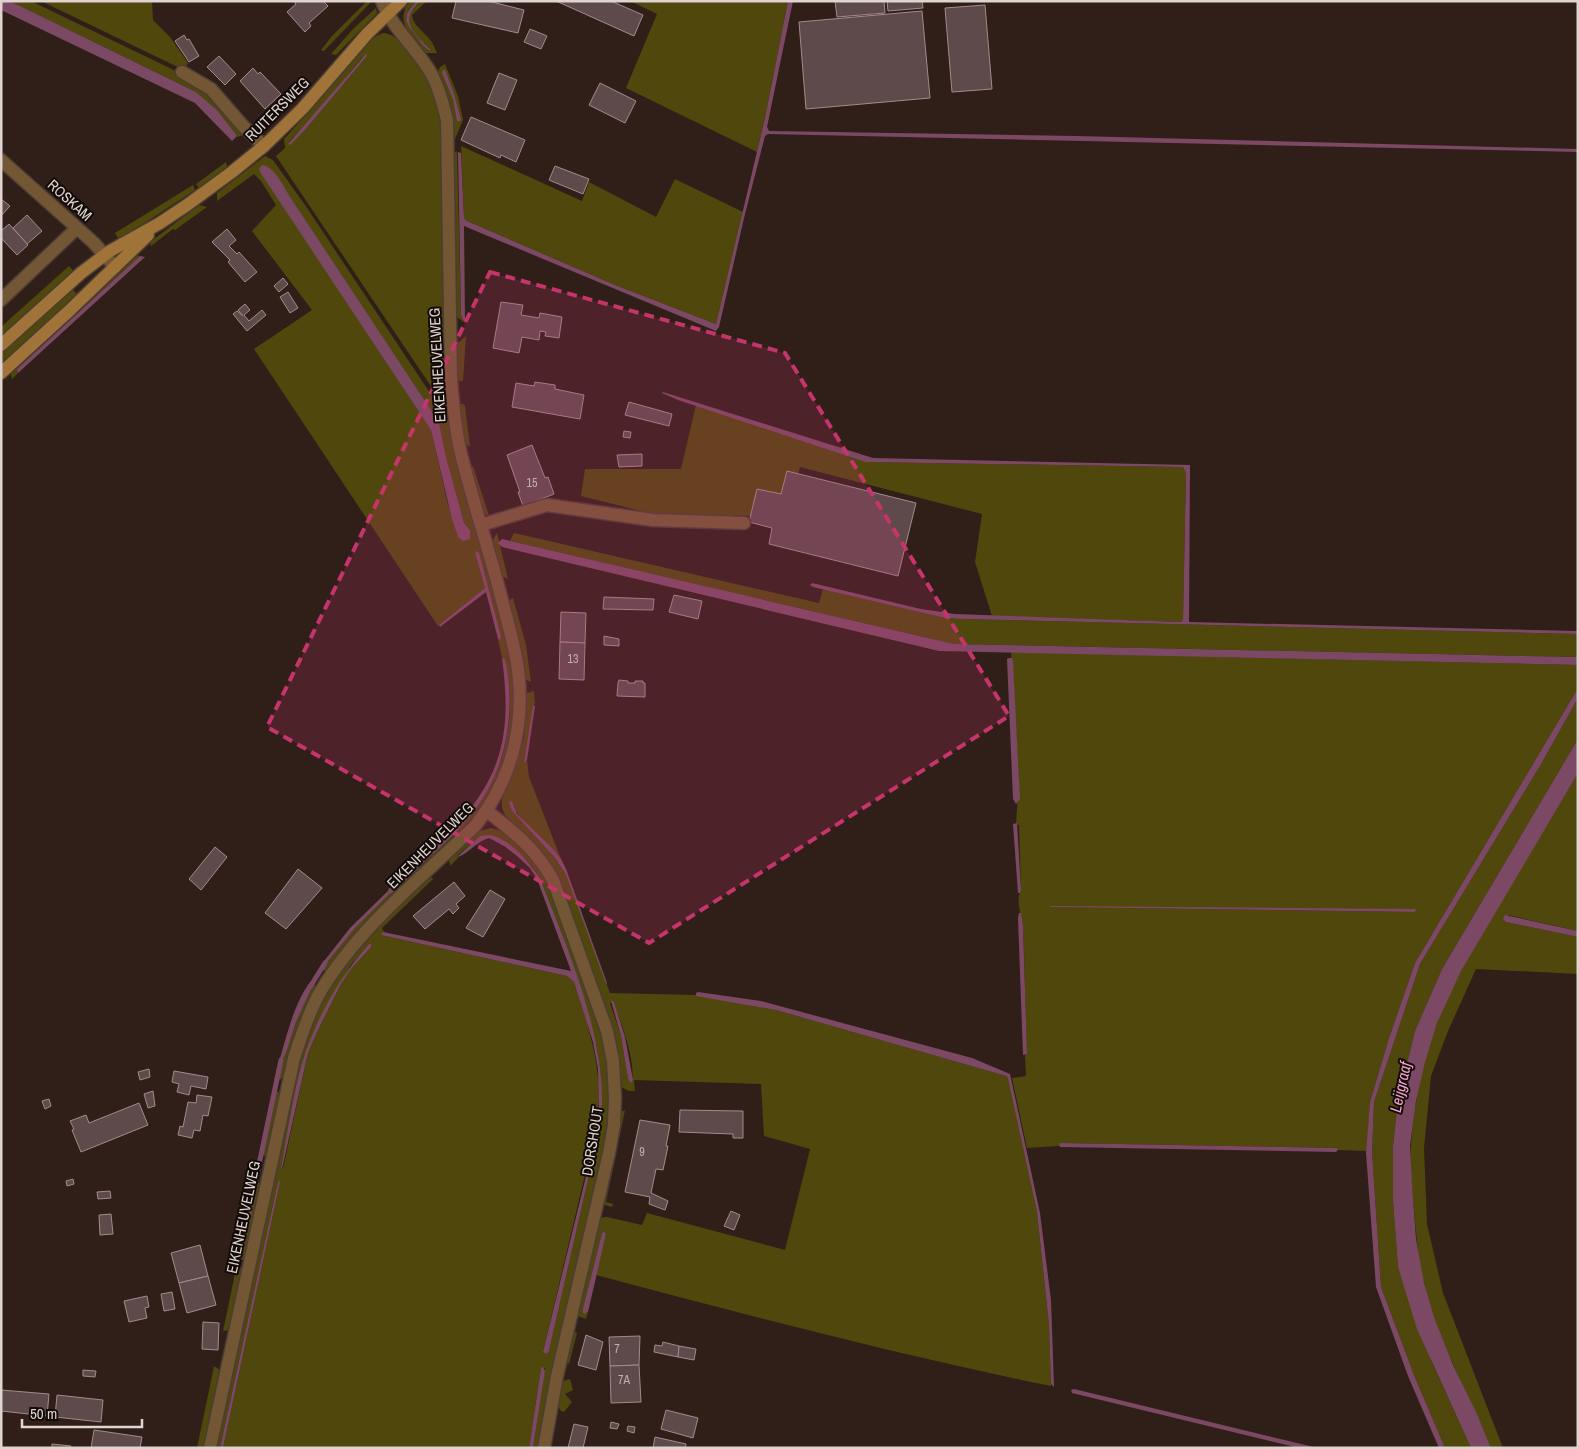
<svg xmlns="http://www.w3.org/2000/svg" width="1579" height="1449" font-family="'Archivo Narrow',sans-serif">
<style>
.green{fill:#50470d;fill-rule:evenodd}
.water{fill:#7c4964}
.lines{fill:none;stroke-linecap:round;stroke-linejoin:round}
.stream{stroke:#7c4964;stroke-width:5}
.building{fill:#5f4a4b;stroke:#a38b8c}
.street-casing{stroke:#4b3c35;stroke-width:15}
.secondary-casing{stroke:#4b3c35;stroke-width:15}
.street{stroke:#735734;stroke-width:12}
.secondary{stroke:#a07438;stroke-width:12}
.marked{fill:#c6346c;fill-opacity:0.2;stroke:#c6346c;stroke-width:4;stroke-dasharray:10 6;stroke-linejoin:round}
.labels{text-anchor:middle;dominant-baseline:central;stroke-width:4;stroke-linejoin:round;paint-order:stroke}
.number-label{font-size:12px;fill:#bfb2ae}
.street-label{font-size:15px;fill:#dfd4cf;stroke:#120b08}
.water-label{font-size:16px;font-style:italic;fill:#f6a4ce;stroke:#120b08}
</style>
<rect width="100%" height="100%" fill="#2f1f18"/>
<g class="green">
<path d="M10,1H31L182,74L202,87L244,135L237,137L217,110L196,92Z"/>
<path d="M41,1H152L153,20L170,37L188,63L184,70Z"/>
<path d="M367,1H372L324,51L321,50L332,36Z"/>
<path d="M410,1H417L409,9L406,18L411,30L428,51L430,49C413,32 399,21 420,1H427L412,15C413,26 425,32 431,41C434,45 435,49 437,53H425C413,38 393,21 410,1Z"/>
<path d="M630,1H788L765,118L757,152L626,88L657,14Z"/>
<path d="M376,8L377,13L336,55L331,54L354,28Z"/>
<path d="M384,33C404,34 427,76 434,94C437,102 439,111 441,120L448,408L447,410L276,156L285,148L284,139C291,131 298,124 305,116C321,98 362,37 384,33ZM367,56L305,130L288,143L315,114L362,58Z"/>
<path d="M445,64L458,96L463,120L455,139L452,113L447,93L438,72L440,67Z"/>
<path d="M461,146L582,201L589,182L656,217L675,179L743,212L716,324L615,285L467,221L464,218Z"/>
<path d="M457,151L461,315L463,320H465V323L457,317L454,153Z"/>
<path d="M265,156L273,160L305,205L450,423L467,497L504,630L512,675L515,708L511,739L502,768L492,791L480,810L461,832L327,971L319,970L321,965L324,966L356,927L395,886H394L412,869V871H415C434,853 455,835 472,814C505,772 520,709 503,657L502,658L498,639L500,640L475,552L485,588L438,626L254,349L312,310L252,231L276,205L261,181L254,174L217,201V193ZM259,169L272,171L439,422L446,457L462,515L464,523L470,530L458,537L447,501L431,430Z"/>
<path d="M226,162L227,167L199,188L196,184Z"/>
<path d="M193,185L195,190L119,240L115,233Z"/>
<path d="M199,205L207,207L175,230L173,229L151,246L150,242Z"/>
<path d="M137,255L140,256L17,369L18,373L12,379L10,371Z"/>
<path d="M69,266L75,273L1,339V327Z"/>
<path d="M71,288L79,296L1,368V351Z"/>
<path d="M466,336L463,381H458L457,344Z"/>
<path d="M459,404H463L465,406L470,447L465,444Z"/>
<path d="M696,405L865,462L1183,467L1186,473L1183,619L1181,622L992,616L975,562L982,514L800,467L787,517L721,515L674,516L653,514L581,496L585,469H681Z"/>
<path d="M473,466L489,516L483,513L471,469Z"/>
<path d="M497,533L508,579L502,576L491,543Z"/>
<path d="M514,533L819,603L823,589L945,618L962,619L1578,634V657L954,644L510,541Z"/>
<path d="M513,598L526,645L531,682L524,679L508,603L511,599Z"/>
<path d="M1011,652L1578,665V688L1415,963L1389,1038L1370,1102L1367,1151L1338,1150L1337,1148L1061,1143L1059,1146L1027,1148L1012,1078L1026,1076L1025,1055L1027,1054C1025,1011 1025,969 1023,926C1022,915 1015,902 1021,890L1019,825L1016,824L1019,780ZM1050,907L1416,910L1415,912Z"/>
<path d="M534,691L535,704L533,705L525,762L527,760L529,777L561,859C547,841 518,823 513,803L512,811L556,859L566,875L610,993L696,995L776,1010L1006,1076L1009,1079L1037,1212L1049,1325L1051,1386C898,1355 747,1315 596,1275L606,1234L602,1233L583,1308V1313L585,1314L588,1312L586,1319L575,1315L598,1218L607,1217L642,1225L647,1213L785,1250L810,1149L764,1136L761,1084L634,1080L635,1091H629L621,1087L618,1058L542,853L505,815L502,808V798L508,785L524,738L527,693ZM610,1003H614C621,1023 636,1061 632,1082L628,1079L621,1036Z"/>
<path d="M1578,698V739L1442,969L1415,1031L1398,1100L1393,1146V1201L1398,1267L1433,1365L1471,1448H1445L1414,1375L1381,1287L1372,1152L1374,1102L1420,964L1540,766Z"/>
<path d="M1578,773V931L1508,915L1506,922L1578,937V974L1476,969L1448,1031L1431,1076L1424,1148L1427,1224L1443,1293L1503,1448H1491C1468,1393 1438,1341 1424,1284C1418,1259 1416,1234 1414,1209C1412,1188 1409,1166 1411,1145C1414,1104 1422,1062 1437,1023C1452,982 1476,944 1498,906C1525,862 1551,818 1578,773Z"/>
<path d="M491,828L504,832L523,849L545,877L602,1031L609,1061L610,1124L540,1448H533L545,1368H541L529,1448H223L280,1182H278L220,1448H215L296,1073C305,1042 315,1012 332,984C358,943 396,910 431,877L433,879L382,928L384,932L381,935L567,976L574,982C590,1031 604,1072 597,1124L543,1352L549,1351L600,1127L602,1112L600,1069L597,1048L562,934L540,878L531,865L517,852L494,836H480L457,856L458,858L450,866L449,860L477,832ZM370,943L372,946L352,968L341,984L318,1030L308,1053L283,1168L281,1169L296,1091L315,1030L350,966Z"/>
<path d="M312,979L315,985L316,990L284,1077L278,1081L274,1080L278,1065L279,1066L286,1053L296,1022L313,985Z"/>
<path d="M273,1089L280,1093L267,1156L261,1155L260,1150Z"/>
<path d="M625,1110L606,1202L613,1204L612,1207L605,1205L602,1201L621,1112Z"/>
<path d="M253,1182L261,1183L245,1259L238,1261Z"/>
<path d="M243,1267L230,1330L223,1331L236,1269Z"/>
<path d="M571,1330L577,1333L569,1364L564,1359Z"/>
<path d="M214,1366L221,1371L204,1448H197Z"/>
<path d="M570,1379L573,1390L565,1394L572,1402L564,1412L561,1411L556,1403L560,1382Z"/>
</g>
<g class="water">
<path d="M1,1H10L196,92L217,110L237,136L232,141L195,103L1,10Z"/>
<path d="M417,1H420C399,21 413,32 430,49V51C424,48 420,41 416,36C404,21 402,15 417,1Z"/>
<path d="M788,1H793L767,127L769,131L1077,136L1578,149V152L768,134L765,136L745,214L719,327L716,331L464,226L465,320H463L461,315L458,152L461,153L464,218L467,221L615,285L716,324L765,118Z"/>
<path d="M366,54L367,56L305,130L290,145L288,144Z"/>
<path d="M443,70H445L454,94L461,120L460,121H457L453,99L442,73Z"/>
<path d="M262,165C274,166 284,187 290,197L439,422L446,457L462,515L464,523L470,530V539L463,541L458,537L452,519L431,430L260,172L259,169Z"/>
<path d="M140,256L145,257L18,373L17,369Z"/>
<path d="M663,392L873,458L1190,465L1189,622L1578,631V634L962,619L945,618L813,587L810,585L812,583L921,609L955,614L1181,622L1183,619L1186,473L1183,467L865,462L678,400L662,393Z"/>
<path d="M502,539L954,644L1578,657V665L939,651L502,547L498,543Z"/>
<path d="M476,551L479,553L501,637L500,640L498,639L486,592L440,627L439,625L485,588L475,552Z"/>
<path d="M502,658L505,659C517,712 506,772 471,815C455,835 434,853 414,871H412C416,860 440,843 449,833C503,778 512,733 502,658Z"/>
<path d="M1009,658H1012L1013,662L1019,780L1020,799L1016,804L1013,799L1007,659Z"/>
<path d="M1578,688V698L1540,766L1420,964L1374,1102L1372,1152L1381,1287L1414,1375L1445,1448H1439L1408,1376L1376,1287L1366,1153L1370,1102L1389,1038L1415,963Z"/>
<path d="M533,705L535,706L527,760L524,763Z"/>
<path d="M1578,739V773L1461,971L1437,1023L1425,1062L1416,1101L1410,1146L1412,1185L1416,1239L1424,1283L1434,1317L1453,1365L1476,1412L1491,1448H1471L1417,1329L1398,1267L1393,1201V1146L1398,1100L1415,1031L1442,969Z"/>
<path d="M512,801L517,814L553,849L561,859L566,869L607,983L606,984L566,875L556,859L512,811L509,802Z"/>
<path d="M1017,823L1021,890L1020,893H1018L1013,824Z"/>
<path d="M490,835C511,840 528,861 540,878C568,950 612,1049 600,1127L549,1351L546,1354L543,1352L589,1164L599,1107L598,1069L593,1042L574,982L567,976L381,935L383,932L571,971L537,879L530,868L517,856L504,846L489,838C477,841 466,856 457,857L480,836Z"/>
<path d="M393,886H395V888L356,927L324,966L321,965L350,928Z"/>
<path d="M1050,906L1416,909V910L1415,912L1051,907Z"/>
<path d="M1019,913H1021L1023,926L1027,1054L1023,1055L1018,918Z"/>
<path d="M1505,915L1578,931V937L1506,922L1503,919Z"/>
<path d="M370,943L372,946L352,968L341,984L318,1030L308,1053L282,1169L281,1168C288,1131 294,1086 306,1051C321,1010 341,975 370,943Z"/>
<path d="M311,981L313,985L296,1022L286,1053L279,1066L278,1065C286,1039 294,1002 311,981Z"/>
<path d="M698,992L761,1001L972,1058L1010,1074L1040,1213L1051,1300L1054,1387L1051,1384L1049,1325L1037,1212L1008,1078L1006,1076L776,1010L696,996V993Z"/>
<path d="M611,1001L614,1002L625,1037L633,1080L631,1083L628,1079L621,1036Z"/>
<path d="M1061,1143L1337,1148L1338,1150L1336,1152L1060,1147L1059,1144Z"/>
<path d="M279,1181L280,1182L223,1448H220L278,1182Z"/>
<path d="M604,1232L606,1234L588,1312L585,1314L583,1313V1308L602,1233Z"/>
<path d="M543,1367L545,1371L533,1448H529L541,1368Z"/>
<path d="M1074,1389L1318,1448H1299L1072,1393L1071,1390Z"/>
</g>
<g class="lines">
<g class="stream">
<path d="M391,890L416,867"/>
<path d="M310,987L325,963"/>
<path d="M246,1226L281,1060"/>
</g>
</g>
<g class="building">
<path d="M294,1H323L328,6L309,23L311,26L305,32L287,12L296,4Z"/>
<path d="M456,1H488L524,10L518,33L452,18Z"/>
<path d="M556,1H611L643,15L634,36Z"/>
<path d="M835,1H884L885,13L837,17Z"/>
<path d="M887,1H922L923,8L888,11Z"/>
<path d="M985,5L992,89L952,92L945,8Z"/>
<path d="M922,11L930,98L806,109L799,22Z"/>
<path d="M530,29L547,36L541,49L524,42Z"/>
<path d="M184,35L187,40L189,39L199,56L189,62L175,41Z"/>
<path d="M219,56L236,74L225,85L207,67Z"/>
<path d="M253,68L258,74L260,72L281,94L265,109L240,81Z"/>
<path d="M499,73L517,80L505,110L487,103Z"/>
<path d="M600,83L636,101L625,123L589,105Z"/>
<path d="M471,117L525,140L516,162L501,155L500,158L461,140Z"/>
<path d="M555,166L589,179L583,194L549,180Z"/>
<path d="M1,199L10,206L1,216Z"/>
<path d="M27,215L42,231L27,244L13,228Z"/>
<path d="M9,224L28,245L17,255L1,238V231Z"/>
<path d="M227,229L236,240L229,246L237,254L239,252L257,272L245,282L228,262L230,260L212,242Z"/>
<path d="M283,278L288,284L279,292L274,286Z"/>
<path d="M288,292L298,308L290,313L280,297Z"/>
<path d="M501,302L523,305L521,315L539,318L540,313L562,317L559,338L545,336L546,332L540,331L539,340L522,337L519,353L493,348Z"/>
<path d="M245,304L250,310L244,315L249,321L262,310L266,315L247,331L233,314L237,311L243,316L238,310Z"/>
<path d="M535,382L555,385V389L584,395L580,419L512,407L516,383L534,386Z"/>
<path d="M629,402L672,414L669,426L625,415Z"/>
<path d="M624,431L631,432L630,438L623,437Z"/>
<path d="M532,445L545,478L548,477L554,494L523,506L518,492H520L507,455Z"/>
<path d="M642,454V466L619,467L617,455Z"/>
<path d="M787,471L916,503L898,576L769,544L772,528L749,522L757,489L781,494Z"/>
<path d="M674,595L702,601L698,619L669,612Z"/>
<path d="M604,597L654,599L653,610L603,609Z"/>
<path d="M561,612L586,613L585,643L560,642Z"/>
<path d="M604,636L619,639V646L604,645Z"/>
<path d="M560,642L585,643L584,680L559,679Z"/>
<path d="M619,680L628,681V683H635V681H643V683H645V697L617,696L618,683Z"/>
<path d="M215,847L227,857L201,890L189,879Z"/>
<path d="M298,869L322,888L286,929L265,913Z"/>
<path d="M454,882L465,896L456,904L459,908L453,914L449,909L425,929L413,916Z"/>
<path d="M490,890L505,899L483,937L466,928Z"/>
<path d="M149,1069L150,1077L140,1080L138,1072Z"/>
<path d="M174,1071L208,1077L206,1089L191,1086L189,1095L177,1092L179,1084L172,1082Z"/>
<path d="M153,1091L155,1106L148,1108L144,1094Z"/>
<path d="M197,1095L212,1097L208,1116L203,1115L200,1131L194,1130L192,1138L178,1135L180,1126L183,1127L188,1102L196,1103Z"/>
<path d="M49,1099L51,1106L45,1109L42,1101Z"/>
<path d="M139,1103L148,1125L81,1152L72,1130L74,1129L70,1121L86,1115L89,1123Z"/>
<path d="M680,1110L743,1111V1138H733V1134L679,1132Z"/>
<path d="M640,1120L670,1125L666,1146H668L663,1170L656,1169L651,1193L668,1201L665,1210L649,1204L650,1197L625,1192Z"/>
<path d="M73,1179L74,1184L67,1186L66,1181Z"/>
<path d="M110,1191L111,1198L98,1199L97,1192Z"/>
<path d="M731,1211L740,1215L734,1230L724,1226Z"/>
<path d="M111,1214L113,1234L100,1235L99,1215Z"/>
<path d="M200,1245L208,1276L179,1283L171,1253Z"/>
<path d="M208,1276L216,1305L187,1313L179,1283Z"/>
<path d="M172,1292L175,1309L164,1311L161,1294Z"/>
<path d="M147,1296L149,1307L145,1308L147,1318L129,1322L124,1301Z"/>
<path d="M203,1322L219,1323L218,1350L202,1349Z"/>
<path d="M586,1335L603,1342L596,1370L578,1365Z"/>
<path d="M640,1336L639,1365L610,1366L609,1337Z"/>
<path d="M663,1342L679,1346L678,1357L654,1352L655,1345L662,1346Z"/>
<path d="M679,1346L696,1349L694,1360L678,1357Z"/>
<path d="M639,1365L641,1402L611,1403L610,1366Z"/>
<path d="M83,1370L96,1371L95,1377L83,1376Z"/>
<path d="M1,1390L49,1394L47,1416L1,1411Z"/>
<path d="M57,1395L103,1400L101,1422L55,1417Z"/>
<path d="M666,1410L698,1418L693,1438L661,1429Z"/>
<path d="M611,1422L619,1424L617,1429L610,1428Z"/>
<path d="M574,1424L588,1427L583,1448H568Z"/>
<path d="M628,1426L635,1427L634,1433L627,1431Z"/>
<path d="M94,1430L142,1437L140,1448H91Z"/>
<path d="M655,1437L686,1444L685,1448H653Z"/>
<path d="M52,1444L71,1446L70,1448H52Z"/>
</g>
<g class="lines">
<defs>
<g id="street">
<path d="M182,72L211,89L243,126L264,146"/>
<path d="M1,160L94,243L115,267"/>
<path d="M1,300L77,228"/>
<path d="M481,525L547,505L653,520L744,523"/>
<path d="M487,811C514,832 536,849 553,880L607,1031L613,1061L615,1098L614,1125L609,1153L557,1376L544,1448"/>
<path d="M210,1448L294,1058C301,1037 308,1014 319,994C356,930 422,877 475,826C511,781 525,727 518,670C514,641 505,613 498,585C486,541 472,498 461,454C455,429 453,404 451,379L447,120C443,104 440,90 432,75C418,49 393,30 382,1"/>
</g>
<g id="secondary">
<path d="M1,345L81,273L110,251L160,223L187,205L232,172L264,146L303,108L367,34L401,1"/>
<path d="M1,373L69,311L148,235"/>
</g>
</defs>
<use href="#street" class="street-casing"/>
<use href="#secondary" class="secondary-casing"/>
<use href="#street" class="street"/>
<use href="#secondary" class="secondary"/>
</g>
<path class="marked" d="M490,272L785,353L1009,716L649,943L267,727Z"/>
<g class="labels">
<g class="number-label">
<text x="532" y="483">15</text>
<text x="573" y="659">13</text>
<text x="642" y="1152">9</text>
<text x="617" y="1349">7</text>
<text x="624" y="1380">7A</text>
</g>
<g class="street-label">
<text transform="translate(277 109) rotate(-45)">RUITERSWEG</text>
<text transform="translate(70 200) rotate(42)">ROSKAM</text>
<text transform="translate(437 365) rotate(-93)">EIKENHEUVELWEG</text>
<text transform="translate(430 845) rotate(-45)">EIKENHEUVELWEG</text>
<text transform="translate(592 1141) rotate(-81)">DORSHOUT</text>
<text transform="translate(243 1217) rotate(-78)">EIKENHEUVELWEG</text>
</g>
<g class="water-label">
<text transform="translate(1400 1087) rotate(-78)">Leijgraaf</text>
</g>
</g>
<rect width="1579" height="1449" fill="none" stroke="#dfd4cf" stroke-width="5"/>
<path d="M22 1419v8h120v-8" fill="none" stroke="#dfd4cf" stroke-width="2.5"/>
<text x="30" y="1419" font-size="15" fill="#dfd4cf" stroke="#120b08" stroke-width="4" paint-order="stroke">50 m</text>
</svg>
